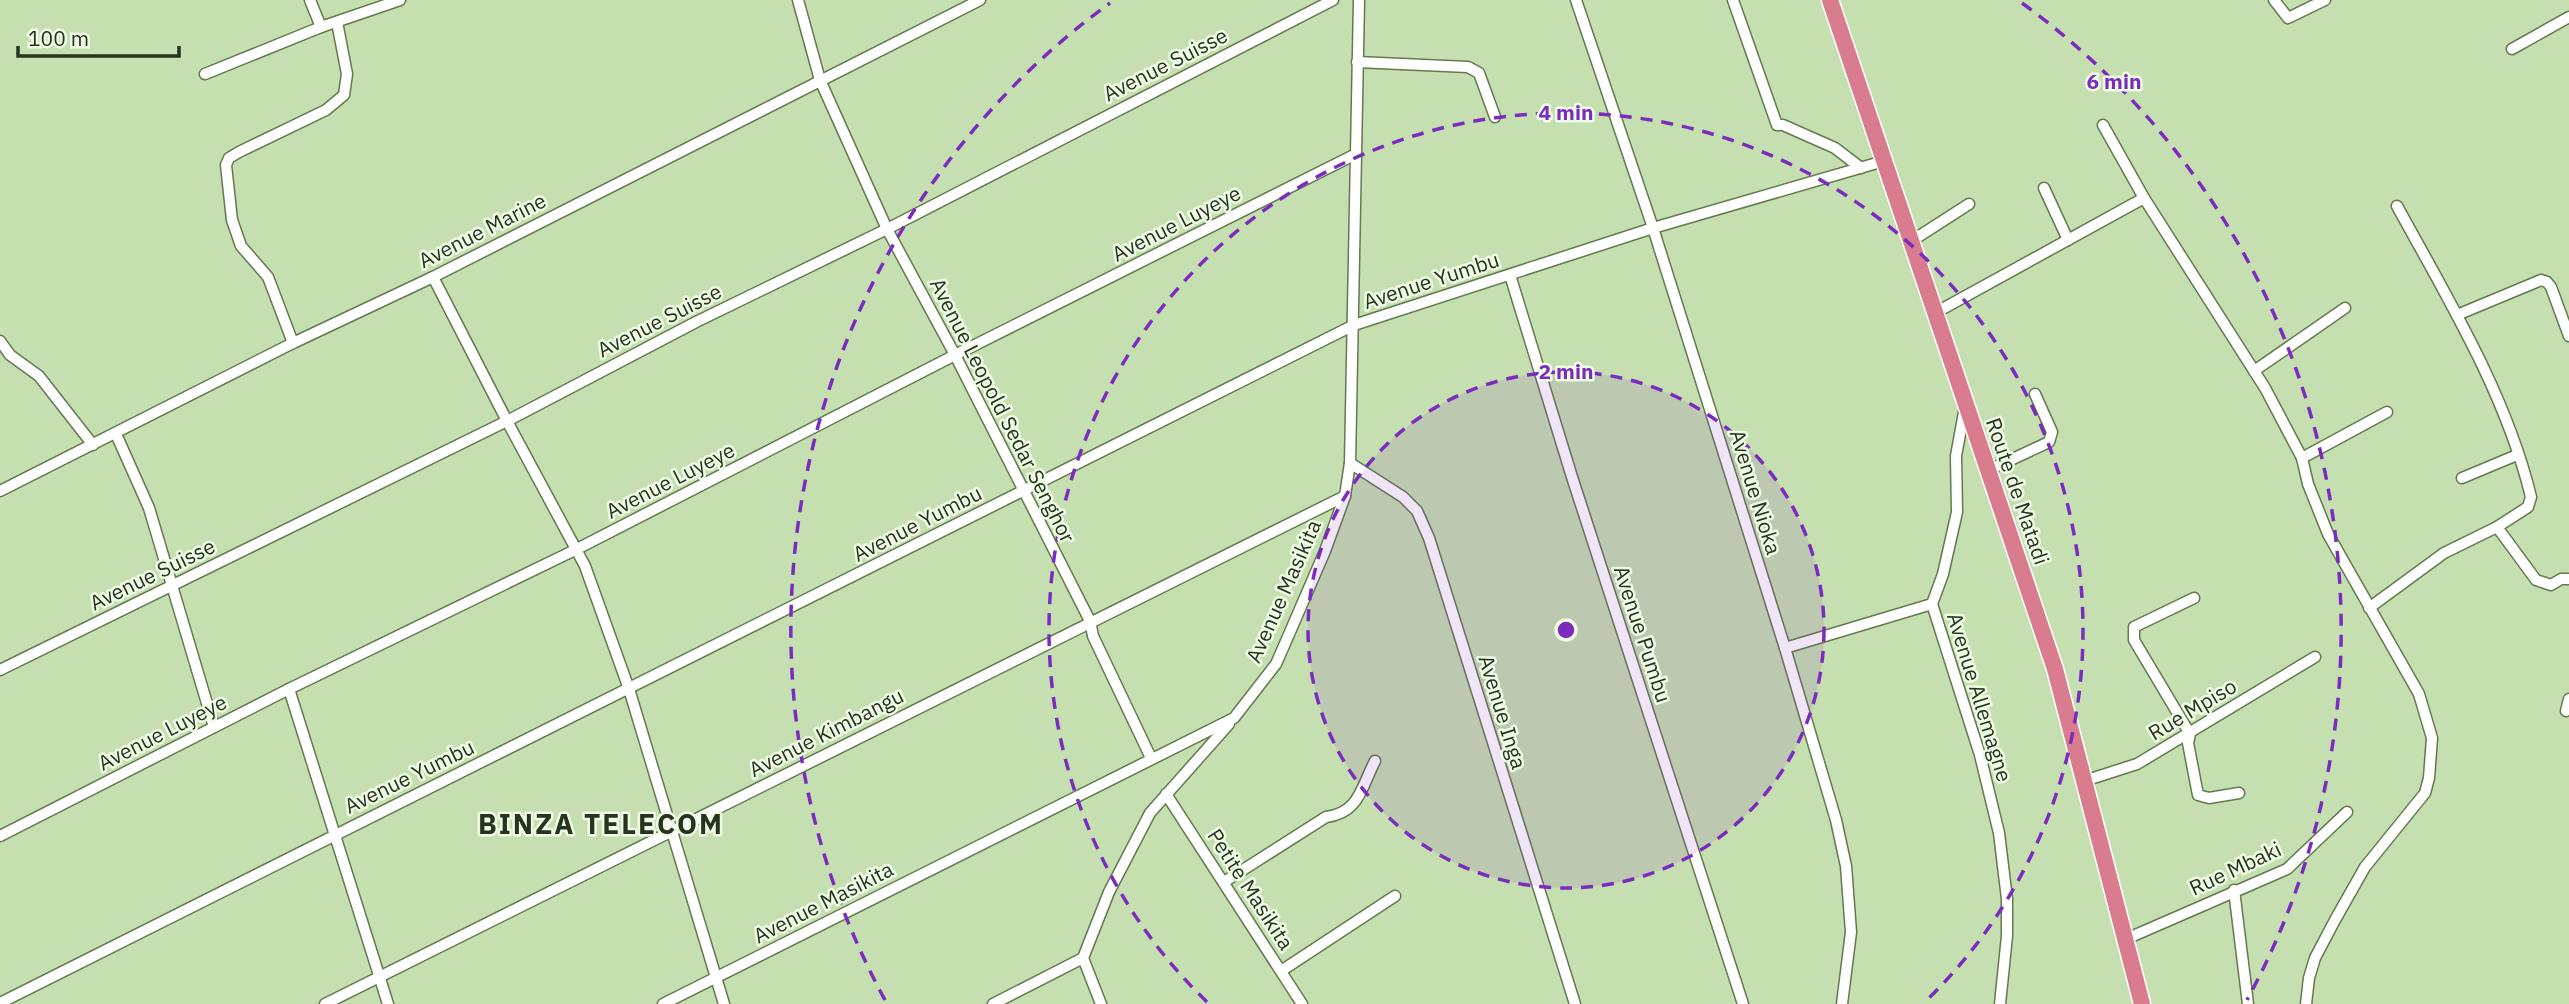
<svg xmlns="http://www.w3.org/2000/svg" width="2569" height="1004" font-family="'IBM Plex Sans',sans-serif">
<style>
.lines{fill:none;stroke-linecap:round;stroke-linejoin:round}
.minor-casing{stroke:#637a4f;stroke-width:13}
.trunk-casing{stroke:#fff;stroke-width:19}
.minor{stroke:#fff;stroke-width:10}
.trunk{stroke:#d87c8e;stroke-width:16}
.ring{fill:none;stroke:#7b2cbf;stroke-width:3.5;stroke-dasharray:12 9}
.labels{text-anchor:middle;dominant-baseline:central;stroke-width:5;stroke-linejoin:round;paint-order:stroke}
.street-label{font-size:21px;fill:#283220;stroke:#eefbe4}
.district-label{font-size:28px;font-weight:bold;letter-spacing:2px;fill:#283220;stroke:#eefbe4}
.centre{fill:#7b2cbf;stroke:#eefbe4;stroke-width:3.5}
.ring-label{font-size:21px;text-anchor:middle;font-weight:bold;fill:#7b2cbf;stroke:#eefbe4;stroke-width:5;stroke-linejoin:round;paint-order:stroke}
</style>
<rect width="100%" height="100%" fill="#c6dfb0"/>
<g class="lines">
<defs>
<g id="minor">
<path d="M310,0L321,27"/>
<path d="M798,0L820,80L887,229L955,355L1090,621L1093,636L1151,758"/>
<path d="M1576,0L1653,228L1785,648L1836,820L1846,866L1851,932L1842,1004"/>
<path d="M1733,0L1777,125H1783L1835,148L1861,168"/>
<path d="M2274,0L2288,18L2325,0"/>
<path d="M2512,49L2569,17"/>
<path d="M1357,62L1468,67L1479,73L1495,117"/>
<path d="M205,74L321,27L400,0"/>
<path d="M2103,125L2144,198L2265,388L2302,458L2308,484L2328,534L2419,694L2432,738L2429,778L2425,793L2365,867L2335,920L2315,958L2309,978L2306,1004"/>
<path d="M2044,188L2068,240"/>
<path d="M1910,242L1969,204"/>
<path d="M1510,275L1572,477L1743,1004"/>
<path d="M433,277L507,421L585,566L629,689L724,1004"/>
<path d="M1935,313L2144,198"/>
<path d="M2457,315L2541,280L2547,282L2551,287L2569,336"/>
<path d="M0,341L10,355L39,376L93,445"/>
<path d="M293,343L268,277L241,246L232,220L226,165L229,158L239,152L326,110L344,95L347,74L337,22"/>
<path d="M2254,371L2345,308"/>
<path d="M1965,407L1956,456L1957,512L1943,574L1932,604L1980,755L1999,833L2007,899V936L2000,1004"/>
<path d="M116,434L149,508L214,727"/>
<path d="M2302,458L2387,412"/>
<path d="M1350,463L1403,497L1417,511L1429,538L1575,1004"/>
<path d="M1989,470L2049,442L2052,432L2035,394"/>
<path d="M2462,478L2517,455"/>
<path d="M0,491L293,343L433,277L980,0"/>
<path d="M2497,527L2536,580L2551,585L2561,579H2569"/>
<path d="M2194,598L2134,627V640L2190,734L2188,743L2198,795L2209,798L2239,793"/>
<path d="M2369,608L2444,553L2497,527L2528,507L2531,497C2506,394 2448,299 2397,206"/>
<path d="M1785,648L1932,604"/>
<path d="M0,670L507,421L696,322L887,229L1333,0"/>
<path d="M289,689L388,1004"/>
<path d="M2566,711L2569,699"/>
<path d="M2084,781L2137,764L2315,657"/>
<path d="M1166,794L1302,1004"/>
<path d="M0,836L289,689L575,550L955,355L1356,154"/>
<path d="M1224,882L1326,817C1359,813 1361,788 1375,761"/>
<path d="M2234,890L2248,1004"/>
<path d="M2126,939L2287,869L2347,812"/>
<path d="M1083,958L1101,1004"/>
<path d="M1281,971L1395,896"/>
<path d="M0,1003L1354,325L1653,228L1884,161"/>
<path d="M325,1004L1345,496"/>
<path d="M663,1004L1234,718L1276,664L1290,632L1325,551L1345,496L1350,463L1359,0"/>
<path d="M993,1004L1083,958L1109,892L1150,813L1229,724"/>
</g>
<path id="trunk" d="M1830,0L2055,669L2142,1004"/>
</defs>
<use href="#minor" class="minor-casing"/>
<use href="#trunk" class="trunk-casing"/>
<use href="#minor" class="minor"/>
<use href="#trunk" class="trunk"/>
</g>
<circle cx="1566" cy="630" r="258" fill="#7b2cbf" fill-opacity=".12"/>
<g class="ring">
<circle cx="1566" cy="630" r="258"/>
<path d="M1207 1002A517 517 0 1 1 1925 1002"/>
<path d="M885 1000A775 775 0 0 1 1110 3M2022 3A775 775 0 0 1 2247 1000"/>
</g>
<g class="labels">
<g class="street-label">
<text transform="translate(1165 64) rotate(-27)">Avenue Suisse</text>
<text transform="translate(1176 223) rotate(-27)">Avenue Luyeye</text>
<text transform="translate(482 230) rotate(-27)">Avenue Marine</text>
<text transform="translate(1431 280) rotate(-18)">Avenue Yumbu</text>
<text transform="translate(659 320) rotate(-27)">Avenue Suisse</text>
<text transform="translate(1003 410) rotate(63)">Avenue Leopold Sedar Senghor</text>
<text transform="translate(670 480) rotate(-27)">Avenue Luyeye</text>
<text transform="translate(2018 491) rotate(71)">Route de Matadi</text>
<text transform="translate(1756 492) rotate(73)">Avenue Nioka</text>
<text transform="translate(917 523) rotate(-27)">Avenue Yumbu</text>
<text transform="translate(152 574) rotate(-26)">Avenue Suisse</text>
<text transform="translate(1283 591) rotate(-66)">Avenue Masikita</text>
<text transform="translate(1643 634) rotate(72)">Avenue Pumbu</text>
<text transform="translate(1980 697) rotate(73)">Avenue Allemagne</text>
<text transform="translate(2192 709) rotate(-31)">Rue Mpiso</text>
<text transform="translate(1503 712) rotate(73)">Avenue Inga</text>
<text transform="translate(162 732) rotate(-27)">Avenue Luyeye</text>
<text transform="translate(826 732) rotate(-27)">Avenue Kimbangu</text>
<text transform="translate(409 776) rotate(-26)">Avenue Yumbu</text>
<text transform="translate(2235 868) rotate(-25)">Rue Mbaki</text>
<text transform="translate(1251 889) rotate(57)">Petite Masikita</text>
<text transform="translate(823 902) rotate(-27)">Avenue Masikita</text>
</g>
<g class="district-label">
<text x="601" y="823">BINZA TELECOM</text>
</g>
</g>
<circle cx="1566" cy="630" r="10" class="centre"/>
<g class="ring-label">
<text x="2114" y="89">6 min</text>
<text x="1566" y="120">4 min</text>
<text x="1566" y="379">2 min</text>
</g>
<path d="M18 46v10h161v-10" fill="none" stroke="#283220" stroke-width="3.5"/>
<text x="28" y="46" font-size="21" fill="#283220" stroke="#eefbe4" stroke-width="5" paint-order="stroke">100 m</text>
</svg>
